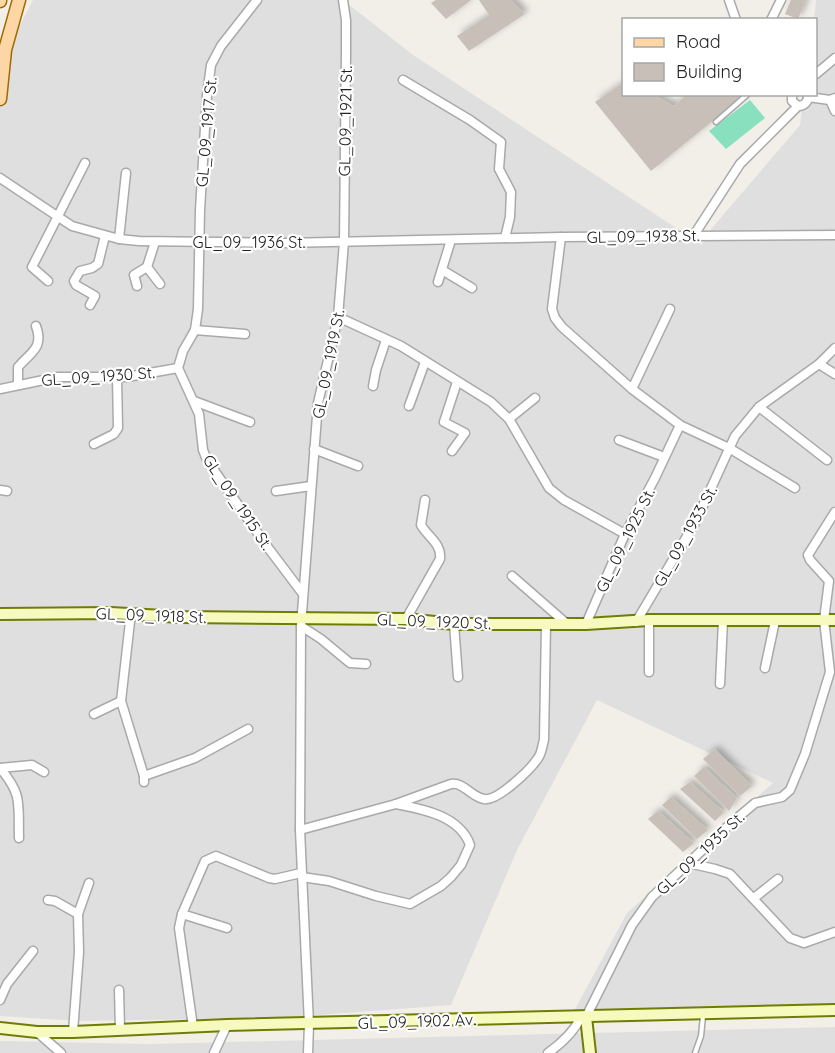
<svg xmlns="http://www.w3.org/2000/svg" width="835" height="1053" font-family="Quicksand,sans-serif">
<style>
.residential{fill:#e0dfdf}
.pitch{fill:#88e0be}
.building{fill:#c7bfb8;filter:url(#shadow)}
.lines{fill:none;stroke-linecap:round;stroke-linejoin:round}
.lane-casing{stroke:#a9a9a9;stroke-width:7}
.street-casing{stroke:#a9a9a9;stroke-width:11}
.secondary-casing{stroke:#707d05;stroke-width:14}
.primary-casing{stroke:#a06b00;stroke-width:15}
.lane{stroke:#fff;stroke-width:4}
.street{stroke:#fff;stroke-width:8}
.secondary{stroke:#f7fabf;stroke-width:10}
.primary{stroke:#fcd6a4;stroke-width:12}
.labels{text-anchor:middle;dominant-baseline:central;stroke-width:4.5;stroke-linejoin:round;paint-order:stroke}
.street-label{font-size:16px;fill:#222;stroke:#fff}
</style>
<defs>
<filter id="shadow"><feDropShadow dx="4" dy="-4" stdDeviation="3" flood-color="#0004"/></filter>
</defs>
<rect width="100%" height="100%" fill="#f2efe9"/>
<g class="residential">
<path d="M33,0H343L413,55L702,245L706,235L800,125L804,95L816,94V20L814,19L816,0H835V1007L573,1013L627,913L773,783L597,700L517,850L451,1005L279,1018L79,1021L0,1016V107L11,42Z"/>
<path d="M835,1027V1053H0V1041L150,1044Z"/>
</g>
<path class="pitch" d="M750,100L765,118L726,149L709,131Z"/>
<g class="building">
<path d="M436,0H471L446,19L431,3Z"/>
<path d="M479,0H511L525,14L469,51L457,36L489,15Z"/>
<path d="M791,0H806L798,19L785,14Z"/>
<path d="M624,82V94H651L674,106L687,94H746L651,171L595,102Z"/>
<path d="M715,749L752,786L740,796L703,759Z"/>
<path d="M704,767L737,798L729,811L694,776Z"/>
<path d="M690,782L724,812L715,821L680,789Z"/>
<path d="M671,797L708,830L697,839L662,805Z"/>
<path d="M658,811L694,843L683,852L648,819Z"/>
</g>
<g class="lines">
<defs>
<g id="lane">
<path d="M716,122L748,94"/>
<path d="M695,1053L701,1036L703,1016"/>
</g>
<g id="street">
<path d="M257,0L221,46L211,65L207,95L200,210L198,309L195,330L183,351L178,368L199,414L203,450L207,460L266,545L303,594"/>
<path d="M729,0L736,20"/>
<path d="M771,20L781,0"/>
<path d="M816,74L835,58"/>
<path d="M403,80L470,120L501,142L499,169L511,192L510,217L505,238"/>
<path d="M792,94V101L798,106C804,106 809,102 808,94"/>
<path d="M808,97L830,100L835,98"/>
<path d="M830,100L835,111"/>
<path d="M0,178L72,226L119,239L139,241L285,243L561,237L835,235"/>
<path d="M694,235L740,164L798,106"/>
<path d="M561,237L552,309L555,318L562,327L632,389L680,425L729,448L795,488"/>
<path d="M119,239L126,173"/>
<path d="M147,267L160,284"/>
<path d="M442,270L472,288"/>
<path d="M48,281L32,267L85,163"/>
<path d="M438,282L451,240"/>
<path d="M137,286L134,275L147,267L155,242"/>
<path d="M90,305L95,296L76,285L74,281L80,271L92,268L98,264L105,236"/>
<path d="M338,317L401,346L491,402L509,419L549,488L564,500L625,534"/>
<path d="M195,330L245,334"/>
<path d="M819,364L835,374"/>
<path d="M18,385V367C31,352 44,348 36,326"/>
<path d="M373,386L376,370L386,340"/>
<path d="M0,389L58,377H127L178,368"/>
<path d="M632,389L670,309"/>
<path d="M194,401L250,422"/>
<path d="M409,406L425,362"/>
<path d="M759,407L827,460"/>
<path d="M509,419L535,398"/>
<path d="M619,440L664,457"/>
<path d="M94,444L114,434L118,428L117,377"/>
<path d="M314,449L358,466"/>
<path d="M452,451L465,433L444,422L457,382"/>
<path d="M0,490L7,491"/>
<path d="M276,491L311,486"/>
<path d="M512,576L567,624"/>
<path d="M131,613L121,701L144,776V782"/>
<path d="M406,619L440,559C442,544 428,537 421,525L425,500"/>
<path d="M636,622L696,521L735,436L759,407L819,364L835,348"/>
<path d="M454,624L458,677"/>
<path d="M586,624L625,534L655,478L680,425"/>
<path d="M301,626L321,639L350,663L366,664"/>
<path d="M765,668L775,621"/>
<path d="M649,672V620"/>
<path d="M720,684L723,621"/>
<path d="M94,714L121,701"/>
<path d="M0,768C23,795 18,804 19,838"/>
<path d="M0,768L32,765L44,772"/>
<path d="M144,776L195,758L248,729"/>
<path d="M300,830L396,804L451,784C464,782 471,797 484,799C497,802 531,769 538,758C542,753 542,746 544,740L546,624"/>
<path d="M688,863L715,869L730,874L790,938L804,943L835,932"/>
<path d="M302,877L329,881L376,896L410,904L441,886L451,877L461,865L470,845C460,816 423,809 396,804"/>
<path d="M754,898L778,879"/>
<path d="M48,900L55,901L78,914"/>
<path d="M182,914L227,928"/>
<path d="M119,990L120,1029"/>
<path d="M0,1000L7,984L33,951"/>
<path d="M586,1017L632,925L652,897L729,825L755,803L782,797L790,790L805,754L830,672L824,620L829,581L810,560L808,555L835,512"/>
<path d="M193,1027L179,928L182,914L205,861L216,856L269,878L275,879L301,873"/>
<path d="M37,1032L61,1053"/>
<path d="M73,1032L79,952L78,914L89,883"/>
<path d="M214,1053L227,1025"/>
<path d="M308,1053L309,1024L300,830L301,626L318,403L338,317L344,242L346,53V20L343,0"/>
<path d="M548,1053C562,1043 574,1032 581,1017"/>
</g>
<g id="secondary">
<path d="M0,614L111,613L181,617L406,619L454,624H586L649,620H835"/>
<path d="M586,1017L590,1053"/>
<path d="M0,1028L37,1032H73L227,1025L835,1010"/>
</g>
<g id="primary">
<path d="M0,1V0"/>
<path d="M0,99L5,50L19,0"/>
</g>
</defs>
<use href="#lane" class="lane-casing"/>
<use href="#street" class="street-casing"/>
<use href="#secondary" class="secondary-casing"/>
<use href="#primary" class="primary-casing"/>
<use href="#lane" class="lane"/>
<use href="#street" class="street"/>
<use href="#secondary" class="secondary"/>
<use href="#primary" class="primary"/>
</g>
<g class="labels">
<g class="street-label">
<text transform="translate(345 121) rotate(-89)">GL_09_1921 St.</text>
<text transform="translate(206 132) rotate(-85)">GL_09_1917 St.</text>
<text transform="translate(643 236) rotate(-1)">GL_09_1938 St.</text>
<text x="249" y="242">GL_09_1936 St.</text>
<text transform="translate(328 364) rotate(-79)">GL_09_1919 St.</text>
<text transform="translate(98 376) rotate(-4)">GL_09_1930 St.</text>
<text transform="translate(238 502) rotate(56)">GL_09_1915 St.</text>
<text transform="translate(685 536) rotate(-61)">GL_09_1933 St.</text>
<text transform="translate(625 540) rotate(-64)">GL_09_1925 St.</text>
<text transform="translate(151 615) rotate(2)">GL_09_1918 St.</text>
<text transform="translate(434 621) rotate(2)">GL_09_1920 St.</text>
<text transform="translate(700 853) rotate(-43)">GL_09_1935 St.</text>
<text transform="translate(417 1021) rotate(-2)">GL_09_1902 Av.</text>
</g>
</g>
<rect x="622" y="18" width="195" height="78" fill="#ffffff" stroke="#a7a7a7" stroke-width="1.5"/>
<rect x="634" y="38" width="30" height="9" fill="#fcd6a4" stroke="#a7a7a7" stroke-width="1.5"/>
<text x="676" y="48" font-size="18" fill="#222222">Road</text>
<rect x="634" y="63" width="30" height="18" fill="#c7bfb8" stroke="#a7a7a7" stroke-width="1.5"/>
<text x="676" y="78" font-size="18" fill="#222222">Building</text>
</svg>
